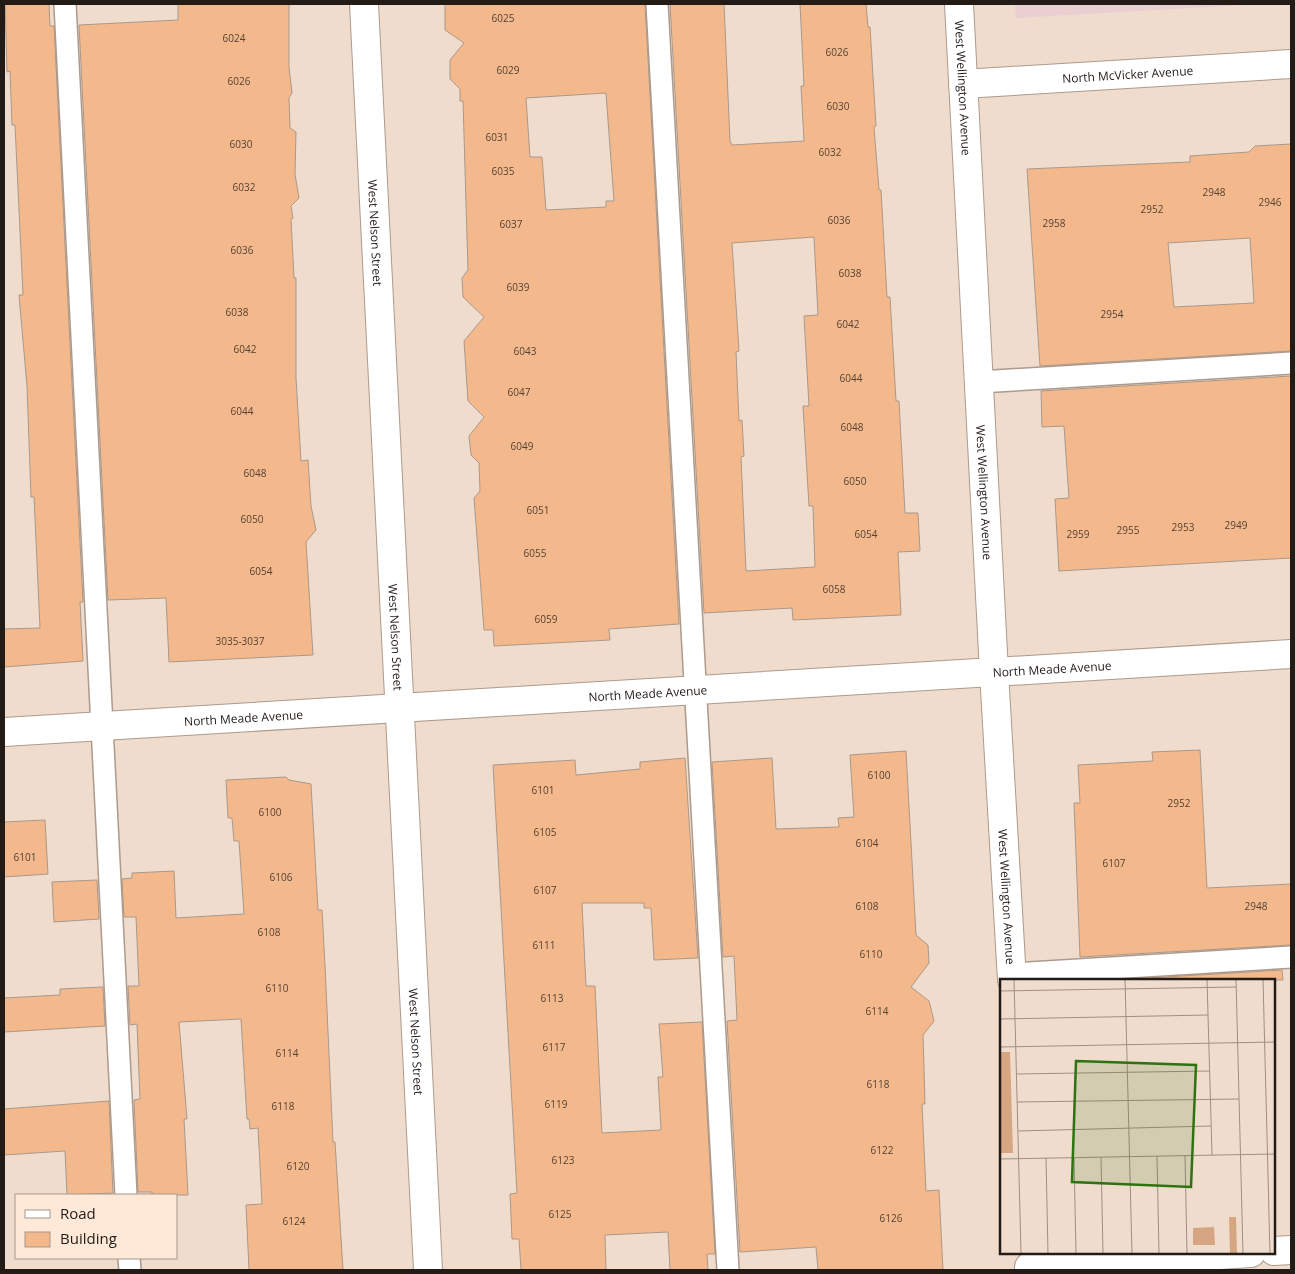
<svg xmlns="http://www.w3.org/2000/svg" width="1295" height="1274" font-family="'Open Sans',sans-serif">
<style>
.education{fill:#e9cfd2}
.building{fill:#f3b98c;stroke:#ab988a;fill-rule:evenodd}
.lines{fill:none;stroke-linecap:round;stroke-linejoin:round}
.service-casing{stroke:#ad9a8c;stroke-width:24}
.minor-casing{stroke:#ad9a8c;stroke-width:30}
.service{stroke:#fff;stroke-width:21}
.minor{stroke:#fff;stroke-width:28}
.labels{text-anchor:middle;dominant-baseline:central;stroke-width:4;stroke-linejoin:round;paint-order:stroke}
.number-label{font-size:10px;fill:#564234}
.street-label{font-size:12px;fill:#221b16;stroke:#fee9d9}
.inset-road{fill:none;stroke:#9e8f83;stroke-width:1}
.view{fill:#2e7312;fill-opacity:0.15;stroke:#2e7312;stroke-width:2.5}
.inset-edge{fill:none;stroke:#221b16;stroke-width:2.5}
</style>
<rect width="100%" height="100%" fill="#f0dccc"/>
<path class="education" d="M1015,4H1264L1016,18Z"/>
<g class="building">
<path d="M5,4H49L50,26H54L83,602H80L83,661L4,667V629L40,628L34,497H31L27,386L19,295H23L15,125H12L10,71L7,72Z"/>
<path d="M178,4H289V67L292,93L289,98L290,128L296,132L295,174L299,198L291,206L293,218L291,219L294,278H296V378L301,461L308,460L311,506L316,530L306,542L313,655L169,662L166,598L108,600L79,25L178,20Z"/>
<path d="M445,4H645L679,624L609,629L610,640L494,646L493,630H484L474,498L480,491L479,463L471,455L469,436L484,417L468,401L464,341L484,317L463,297L462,278L468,270L463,101H460V89L450,79V60L464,43L445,30ZM606,93L614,201H606V207L546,210L542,157H530L526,98Z"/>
<path d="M670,4H724L730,141L732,145L804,141L801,86H804L800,4H866L868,27H870L876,126L874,127L879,190H881L887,297H890L896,401H899L905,513H918L920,551L898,552L901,615L793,620L792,608L704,613ZM814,237L818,315L804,316L809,406H803L809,506H813L815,567L746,571L741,457L744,456L742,420L739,421L736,352L739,351L732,243Z"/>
<path d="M1291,144V351L1040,366L1027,169L1190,162V156L1249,152L1255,146ZM1250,238L1254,303L1174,307L1168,243Z"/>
<path d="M1291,376V558L1059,571L1055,499L1069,498L1064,426L1042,427L1041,391Z"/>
<path d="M1200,750L1207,888L1291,884V945L1080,957L1074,803H1080L1078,765L1153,761L1152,752Z"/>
<path d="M906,751L916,935L928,945L929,963L911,987L929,1001L934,1021L923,1035L925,1104H922L926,1191L939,1190L943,1270H818L816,1247L740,1252L727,1021L737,1020L734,956L723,957L712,762L772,758L776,829L839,827L838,818L854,817L850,755Z"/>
<path d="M685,758L698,958L654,960L651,908H644V903H582L586,986H595L602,1133L661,1130L658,1077H663L659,1024L702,1022L715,1254H707L708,1270H670L668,1232L605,1235L606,1270H521L519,1239H512L510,1194L517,1193L493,765L575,760L576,775L640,769V762Z"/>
<path d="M286,777L289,780L311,784L318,910H322L325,965L333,1142H335L343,1270H249L246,1205L262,1204L258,1128L250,1129L249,1119H247L241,1019L179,1022L187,1119H184L188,1195H152V1192H138L134,1100L140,1099L137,1024L130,1025L128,986H139L136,917H124L122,879L132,878V873L174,871L176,918L244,914L239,841H234L232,818H228L226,780Z"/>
<path d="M45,820L48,874L4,877V822Z"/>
<path d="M97,880L99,919L54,922L52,882Z"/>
<path d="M1282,970L1283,980H1115Z"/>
<path d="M103,987L105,1026L4,1032V998L60,995V989Z"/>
<path d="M109,1101L113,1193L67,1195L65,1151L4,1155V1109Z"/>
</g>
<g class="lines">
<defs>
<g id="service">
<path d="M65,4L126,1195"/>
<path d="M657,4L728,1270"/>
<path d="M979,382L1291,363"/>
<path d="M1012,974L1291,957"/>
<path d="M129,1258L130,1270"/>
</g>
<g id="minor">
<path id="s1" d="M364,4L428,1270"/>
<path id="s2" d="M959,4L994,672L1012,980"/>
<path id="s3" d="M963,84L1291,64"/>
<path id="s4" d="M4,732L1291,654"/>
<path d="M1274,1251L1291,1250"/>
<path d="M1029,1267L1251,1253"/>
</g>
</defs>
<use href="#service" class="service-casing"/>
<use href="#minor" class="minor-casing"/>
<use href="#service" class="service"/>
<use href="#minor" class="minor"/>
</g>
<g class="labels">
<g class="number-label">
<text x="503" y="18">6025</text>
<text x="234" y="38">6024</text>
<text x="837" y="52">6026</text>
<text x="508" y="70">6029</text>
<text x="239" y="81">6026</text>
<text x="838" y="106">6030</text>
<text x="497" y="137">6031</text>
<text x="241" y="144">6030</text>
<text x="830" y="152">6032</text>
<text x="503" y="171">6035</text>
<text x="244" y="187">6032</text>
<text x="1214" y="192">2948</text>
<text x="1270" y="202">2946</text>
<text x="1152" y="209">2952</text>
<text x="839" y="220">6036</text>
<text x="1054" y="223">2958</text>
<text x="511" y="224">6037</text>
<text x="242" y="250">6036</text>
<text x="850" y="273">6038</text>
<text x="518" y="287">6039</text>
<text x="237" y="312">6038</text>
<text x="1112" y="314">2954</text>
<text x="848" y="324">6042</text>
<text x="245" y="349">6042</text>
<text x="525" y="351">6043</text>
<text x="851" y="378">6044</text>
<text x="519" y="392">6047</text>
<text x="242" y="411">6044</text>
<text x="852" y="427">6048</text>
<text x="522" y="446">6049</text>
<text x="255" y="473">6048</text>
<text x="855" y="481">6050</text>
<text x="538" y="510">6051</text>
<text x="252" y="519">6050</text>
<text x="1236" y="525">2949</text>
<text x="1183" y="527">2953</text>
<text x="1128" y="530">2955</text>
<text x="866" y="534">6054</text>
<text x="1078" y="534">2959</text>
<text x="535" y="553">6055</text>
<text x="261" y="571">6054</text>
<text x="834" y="589">6058</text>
<text x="546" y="619">6059</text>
<text x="240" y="641">3035-3037</text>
<text x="879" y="775">6100</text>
<text x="543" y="790">6101</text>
<text x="1179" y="803">2952</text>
<text x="270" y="812">6100</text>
<text x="545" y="832">6105</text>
<text x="867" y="843">6104</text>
<text x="25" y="857">6101</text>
<text x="1114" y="863">6107</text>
<text x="281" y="877">6106</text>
<text x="545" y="890">6107</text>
<text x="867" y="906">6108</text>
<text x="1256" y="906">2948</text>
<text x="269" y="932">6108</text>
<text x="544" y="945">6111</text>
<text x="871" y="954">6110</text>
<text x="277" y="988">6110</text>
<text x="552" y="998">6113</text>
<text x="877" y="1011">6114</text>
<text x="554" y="1047">6117</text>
<text x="287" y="1053">6114</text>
<text x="878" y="1084">6118</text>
<text x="556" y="1104">6119</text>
<text x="283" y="1106">6118</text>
<text x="882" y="1150">6122</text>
<text x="563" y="1160">6123</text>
<text x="298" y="1166">6120</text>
<text x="560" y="1214">6125</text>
<text x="891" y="1218">6126</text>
<text x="294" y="1221">6124</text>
</g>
<g class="street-label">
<text stroke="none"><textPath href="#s3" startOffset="165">North McVicker Avenue</textPath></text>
<text stroke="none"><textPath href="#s2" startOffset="84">West Wellington Avenue</textPath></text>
<text stroke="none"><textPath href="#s1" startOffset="229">West Nelson Street</textPath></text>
<text stroke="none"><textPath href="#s2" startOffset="489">West Wellington Avenue</textPath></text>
<text stroke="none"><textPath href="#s1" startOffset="634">West Nelson Street</textPath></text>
<text stroke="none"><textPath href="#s4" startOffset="1050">North Meade Avenue</textPath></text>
<text stroke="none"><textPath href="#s4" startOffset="645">North Meade Avenue</textPath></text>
<text stroke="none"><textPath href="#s4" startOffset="240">North Meade Avenue</textPath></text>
<text stroke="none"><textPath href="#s2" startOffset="894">West Wellington Avenue</textPath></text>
<text stroke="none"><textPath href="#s1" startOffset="1039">West Nelson Street</textPath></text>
</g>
</g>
<g transform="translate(1000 979)">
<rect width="275" height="275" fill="#f0dccc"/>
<path d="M0,73H10L13,174H0ZM229,238H236L237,275H230ZM214,248L215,266H193V249Z" fill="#d6a682"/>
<path class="inset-road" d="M14,0L21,275M125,0L132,275M207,0L212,176M236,0L243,275M263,0L270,275M0,12L236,8M0,40L208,36M0,68L275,63M16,95L210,92M17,123L239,120M18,152L211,147M185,176L187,275M157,177L159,275M101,178L103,275M46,179L48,275M74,179L76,275M0,180L275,175"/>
<path class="view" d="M76,82L196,86L191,208L72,203Z"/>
<rect width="275" height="275" class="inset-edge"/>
</g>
<rect width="1295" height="1274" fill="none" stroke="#221b16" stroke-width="10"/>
<rect x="15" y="1194" width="162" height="65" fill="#fee9d9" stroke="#a6978b"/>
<rect x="25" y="1210" width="25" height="8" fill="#ffffff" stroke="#a6978b"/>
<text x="60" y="1219" font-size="15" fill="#221b16">Road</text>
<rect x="25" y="1232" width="25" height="15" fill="#f3b98c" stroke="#a6978b"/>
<text x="60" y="1244" font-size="15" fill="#221b16">Building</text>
</svg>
